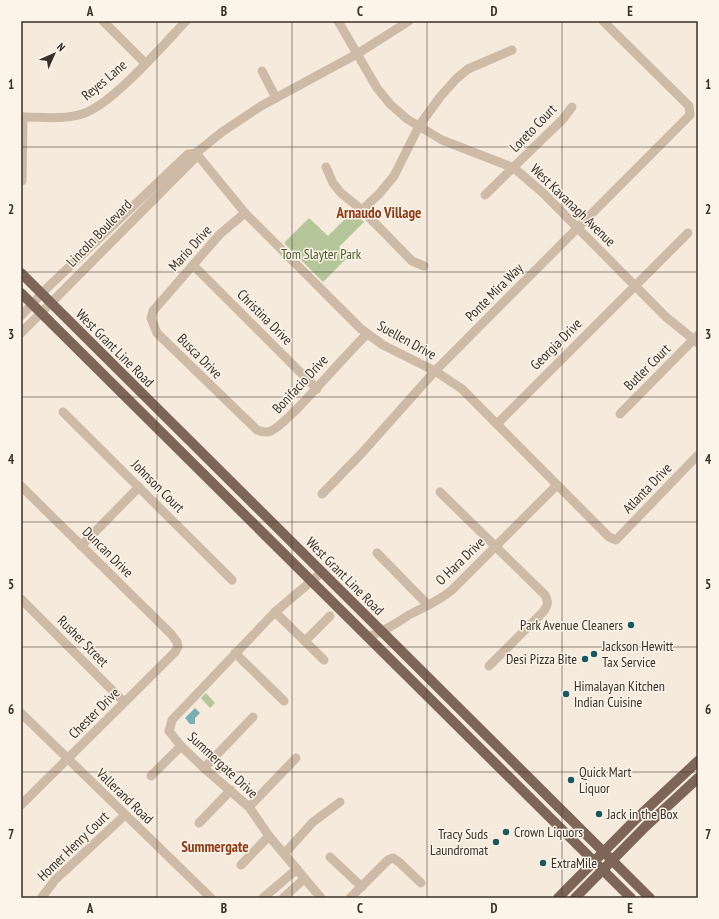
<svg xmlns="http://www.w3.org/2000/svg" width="719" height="919" font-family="'PT Sans Narrow',sans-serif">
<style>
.green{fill:#b5c69a}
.water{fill:#78afb5}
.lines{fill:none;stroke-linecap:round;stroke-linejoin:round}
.minor{stroke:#cebba7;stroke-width:9}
.major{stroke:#7d6658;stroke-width:10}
.grid{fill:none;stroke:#3a2f28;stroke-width:1;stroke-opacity:0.55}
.poi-dot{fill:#195860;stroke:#fcf4e9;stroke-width:1.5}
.labels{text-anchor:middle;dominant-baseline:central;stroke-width:3;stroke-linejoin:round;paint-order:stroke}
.street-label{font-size:14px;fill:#3a2f28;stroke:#fcf4e9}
.park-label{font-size:14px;fill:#465b29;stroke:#fcf4e9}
.poi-label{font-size:14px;fill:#3a2f28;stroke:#fcf4e9;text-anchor:start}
.neighbourhood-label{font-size:15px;font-weight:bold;fill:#913b18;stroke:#fcf4e9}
.neatline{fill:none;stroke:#3a2f28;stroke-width:1.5}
.grid-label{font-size:13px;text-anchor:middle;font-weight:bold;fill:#3a2f28}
</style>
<rect width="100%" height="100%" fill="#f5eadc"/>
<g class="green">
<path d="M353,211L364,222L339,247L348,257L323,282L284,243L309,218L328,236Z"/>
<path d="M206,693L215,703L210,708L201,698Z"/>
</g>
<path class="water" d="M195,708L200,713L195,718V724H190L185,718Z"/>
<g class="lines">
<g class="minor">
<path d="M103,21L145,63"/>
<path d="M338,21L377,88L390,104L407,119L442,140L514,168L542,192L666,317L698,343"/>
<path d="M262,71L276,98"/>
<path d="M21,117C41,117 63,120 82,114C112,105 163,45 186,21"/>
<path d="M196,153L245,213L361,329L383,345L435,371L462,389L609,537L616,540L698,455"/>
<path d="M326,167L333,183L341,193L362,210L412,261L424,266"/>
<path d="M22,181L23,117"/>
<path d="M485,195L563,119L572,107"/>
<path d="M362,210L379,194L394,176L419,126L440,97L456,79L468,69L512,50"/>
<path d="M245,213L220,234L153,311L151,318L157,333L257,430C262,432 266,433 271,431C281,426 289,416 297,409C321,384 343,358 367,334"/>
<path d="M193,265L317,389"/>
<path d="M21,316L47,288L188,154L196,153L222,132L261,106L357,54L409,21"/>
<path d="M21,333L193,160L196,153"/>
<path d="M63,412L232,580"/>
<path d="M620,414L698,335"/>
<path d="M497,424L688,233"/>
<path d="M21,486L171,634L177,642L178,647L175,652L21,805"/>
<path d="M440,492L545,595C549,603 548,605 543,612L489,666"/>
<path d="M322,494L361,454L435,371L690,115L689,106L603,21"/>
<path d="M81,546L139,487"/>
<path d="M377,553L428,605"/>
<path d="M21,599L124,702"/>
<path d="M275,612L324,660"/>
<path d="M368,637C383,632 395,624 409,615C424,607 439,601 452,590L557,485"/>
<path d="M305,641L330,616"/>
<path d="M235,653L284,701"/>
<path d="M21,713L211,898"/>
<path d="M204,768L253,717"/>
<path d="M151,776L181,746"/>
<path d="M249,807L296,758"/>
<path d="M199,823L231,790"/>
<path d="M285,853L313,822L340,802"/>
<path d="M330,857L362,887"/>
<path d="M241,865L269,836"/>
<path d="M42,897L55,880L125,815"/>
<path d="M263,898L297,869"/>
<path d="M283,898L304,879"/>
<path d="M321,898L269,836L249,807L204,768L181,746L169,731L172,720L275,612L321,573"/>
<path d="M350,898L388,860L393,858L399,862L421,883"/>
</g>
<g class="major">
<path d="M21,273L650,898"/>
<path d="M21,293L631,898"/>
<path d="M558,898L637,818L698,761"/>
<path d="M575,898L646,826L698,778"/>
</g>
</g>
<path class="grid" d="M157,21V898M292,21V898M427,21V898M562,21V898M21,147H698M21,272H698M21,397H698M21,522H698M21,647H698M21,772H698"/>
<g class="poi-dot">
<circle cx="631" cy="625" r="4"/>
<circle cx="594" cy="654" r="4"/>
<circle cx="585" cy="659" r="4"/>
<circle cx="566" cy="694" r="4"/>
<circle cx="571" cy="780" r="4"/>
<circle cx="599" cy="814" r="4"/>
<circle cx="506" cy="832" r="4"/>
<circle cx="496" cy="842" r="4"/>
<circle cx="543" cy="863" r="4"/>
</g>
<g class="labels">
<g class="street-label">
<text transform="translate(104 80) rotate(-40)">Reyes Lane</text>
<text transform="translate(533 128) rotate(-46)">Loreto Court</text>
<text transform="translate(573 205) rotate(44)">West Kavanagh Avenue</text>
<text transform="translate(99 233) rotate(-46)">Lincoln Boulevard</text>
<text transform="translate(190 248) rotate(-48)">Mario Drive</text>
<text transform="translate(494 292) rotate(-45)">Ponte Mira Way</text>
<text transform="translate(265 317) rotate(45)">Christina Drive</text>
<text transform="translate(407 340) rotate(29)">Suellen Drive</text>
<text transform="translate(556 344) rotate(-45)">Georgia Drive</text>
<text transform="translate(115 348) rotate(45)">West Grant Line Road</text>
<text transform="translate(200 356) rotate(45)">Busca Drive</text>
<text transform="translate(647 367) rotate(-45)">Butler Court</text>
<text transform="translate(300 384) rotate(-47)">Bonifacio Drive</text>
<text transform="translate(158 486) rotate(45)">Johnson Court</text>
<text transform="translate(647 488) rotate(-46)">Atlanta Drive</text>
<text transform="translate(108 552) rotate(45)">Duncan Drive</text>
<text transform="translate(460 561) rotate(-44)">O Hara Drive</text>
<text transform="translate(345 576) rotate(45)">West Grant Line Road</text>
<text transform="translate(83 641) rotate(45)">Rusher Street</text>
<text transform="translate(94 713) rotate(-45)">Chester Drive</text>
<text transform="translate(223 765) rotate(43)">Summergate Drive</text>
<text transform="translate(125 796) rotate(44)">Vallerand Road</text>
<text transform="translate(73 846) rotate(-44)">Homer Henry Court</text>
</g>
<g class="park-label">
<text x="321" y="254">Tom Slayter Park</text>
</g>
<g class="poi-label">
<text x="623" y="625" text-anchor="end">Park Avenue Cleaners</text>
<text x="602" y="646">Jackson Hewitt<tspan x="602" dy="16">Tax Service</tspan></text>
<text x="577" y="659" text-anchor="end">Desi Pizza Bite</text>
<text x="574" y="686">Himalayan Kitchen<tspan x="574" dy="16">Indian Cuisine</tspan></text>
<text x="579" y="772">Quick Mart<tspan x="579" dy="16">Liquor</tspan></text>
<text x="607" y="814">Jack in the Box</text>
<text x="514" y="832">Crown Liquors</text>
<text x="488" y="834" text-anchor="end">Tracy Suds<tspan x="488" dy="16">Laundromat</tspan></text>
<text x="551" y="863">ExtraMile</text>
</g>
<g class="neighbourhood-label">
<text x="379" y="212">Arnaudo Village</text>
<text x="215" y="846">Summergate</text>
</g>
</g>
<rect width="719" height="919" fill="none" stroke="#fcf4e9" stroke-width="44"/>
<g transform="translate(54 54) rotate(45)" stroke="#fcf4e9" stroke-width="3" paint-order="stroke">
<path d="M0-3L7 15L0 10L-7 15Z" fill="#3a2f28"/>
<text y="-6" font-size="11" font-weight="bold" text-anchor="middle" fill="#3a2f28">N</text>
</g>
<rect x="22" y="22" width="675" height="875" class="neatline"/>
<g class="grid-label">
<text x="90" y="16">A</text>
<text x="224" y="16">B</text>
<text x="360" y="16">C</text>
<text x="494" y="16">D</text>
<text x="630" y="16">E</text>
<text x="11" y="89">1</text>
<text x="708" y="89">1</text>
<text x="11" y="214">2</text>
<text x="708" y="214">2</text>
<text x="11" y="339">3</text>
<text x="708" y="339">3</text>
<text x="11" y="464">4</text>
<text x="708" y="464">4</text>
<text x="11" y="589">5</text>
<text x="708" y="589">5</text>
<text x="11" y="714">6</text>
<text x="708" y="714">6</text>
<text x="11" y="839">7</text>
<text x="708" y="839">7</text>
<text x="90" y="913">A</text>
<text x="224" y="913">B</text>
<text x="360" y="913">C</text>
<text x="494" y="913">D</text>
<text x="630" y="913">E</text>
</g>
</svg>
